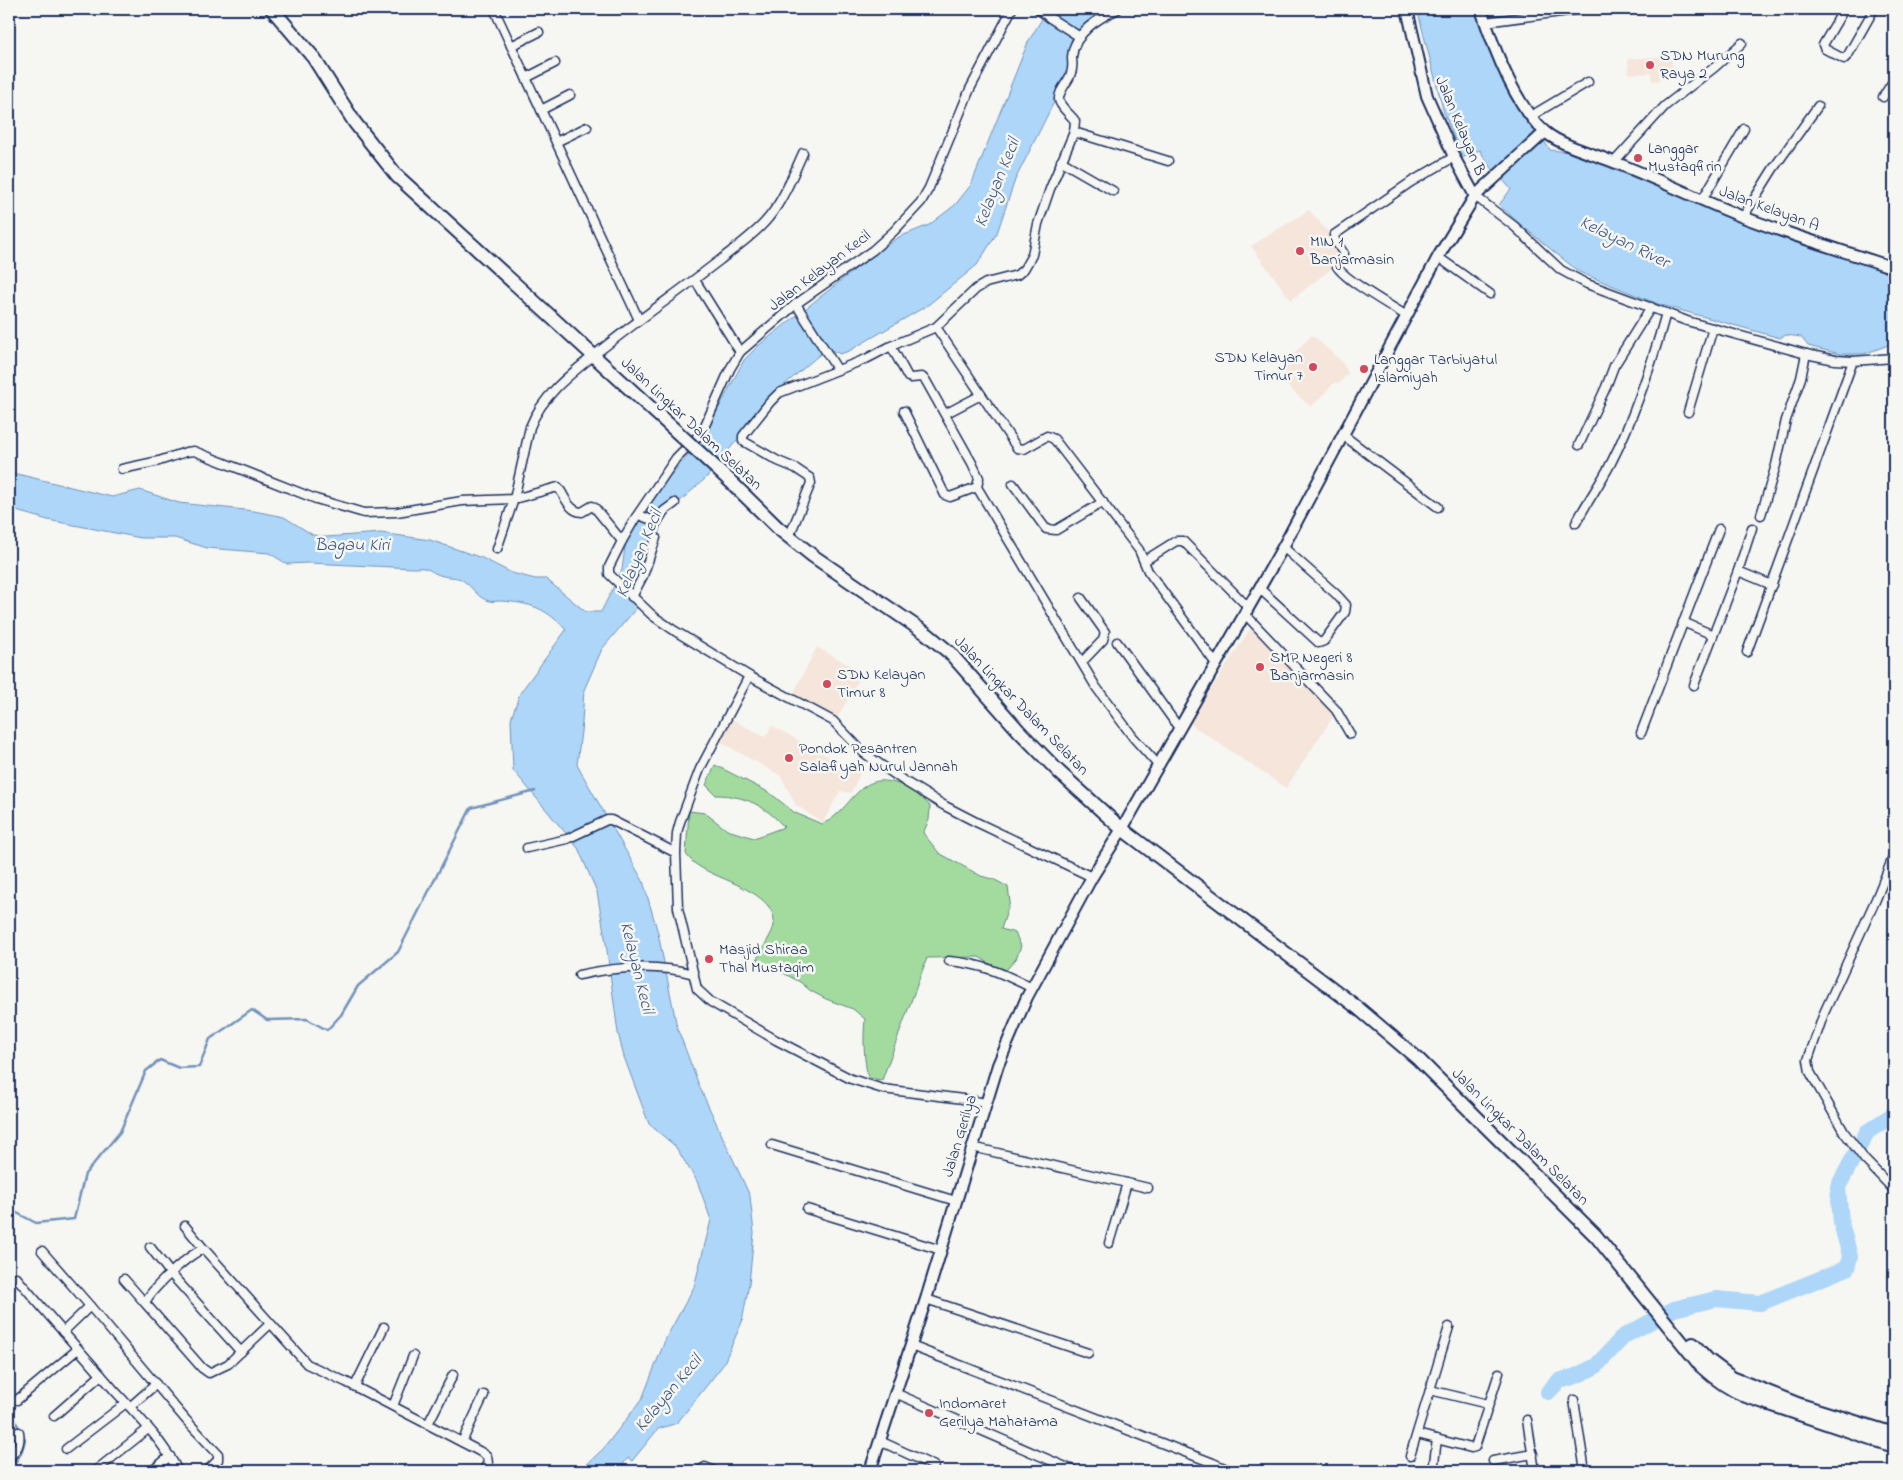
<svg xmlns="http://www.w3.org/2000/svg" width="1903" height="1480" font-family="'Indie Flower',sans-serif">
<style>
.built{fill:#f5e5db}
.green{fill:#a3db9f;stroke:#5f857e}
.water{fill:#add6f8;stroke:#7393ba}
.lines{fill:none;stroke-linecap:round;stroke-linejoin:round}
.stream{stroke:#7393ba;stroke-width:2.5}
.river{stroke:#add6f8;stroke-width:16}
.minor-casing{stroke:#1b2f5e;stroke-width:11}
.tertiary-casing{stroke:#1b2f5e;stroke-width:14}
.primary-casing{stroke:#1b2f5e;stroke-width:16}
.minor{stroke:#f6f6f2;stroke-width:8}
.tertiary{stroke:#f6f6f2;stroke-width:10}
.primary{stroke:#f6f6f2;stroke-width:12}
.primary-bridge-casing{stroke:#1b2f5e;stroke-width:16;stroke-linecap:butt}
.primary-bridge{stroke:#f6f6f2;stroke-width:12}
.poi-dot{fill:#d1495b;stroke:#f6f6f2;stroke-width:2}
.labels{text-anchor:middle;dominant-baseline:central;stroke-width:5;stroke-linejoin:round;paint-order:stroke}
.poi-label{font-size:16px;fill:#1b2f5e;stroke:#f6f6f2;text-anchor:start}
.street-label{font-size:16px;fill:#1b2f5e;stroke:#f6f6f2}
.water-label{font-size:18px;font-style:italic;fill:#405984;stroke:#f6f6f2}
</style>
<rect width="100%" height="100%" fill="#f6f6f2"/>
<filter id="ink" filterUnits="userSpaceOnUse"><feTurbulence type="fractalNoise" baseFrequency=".02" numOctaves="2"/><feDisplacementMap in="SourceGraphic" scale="10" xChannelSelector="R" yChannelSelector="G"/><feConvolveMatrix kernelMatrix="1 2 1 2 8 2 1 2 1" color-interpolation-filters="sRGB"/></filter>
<g filter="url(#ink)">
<g class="built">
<path d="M1671,56L1673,71L1659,72L1660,80L1652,81L1651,73L1629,74L1628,59Z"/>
<path d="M1309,210L1348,256L1291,300L1251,246Z"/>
<path d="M1312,335L1341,361L1348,373L1339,384L1335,382L1311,407L1274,374Z"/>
<path d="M1254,623L1336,712L1286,788L1189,723Z"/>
<path d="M817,647L863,673L837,718L792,696Z"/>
<path d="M731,719L765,737L772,726L860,774L851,793L840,791L823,822L809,814L796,805L781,776L719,741Z"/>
</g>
<path class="green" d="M715,765L770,793L795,813L822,824C826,822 831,820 835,816C855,799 864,773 895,783C910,787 920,795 930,806L929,820L923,833L939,853L981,876L995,880L1008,887L1010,902L1001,929L1015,933L1021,946L1016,959L1006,970L992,965L979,957L927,958L882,1080L868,1078C864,1059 863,1039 865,1019L853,1009L826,999L811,991L800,982L757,959C761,950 773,933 774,925C778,892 717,880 697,865C693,863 689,858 686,854L689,811L705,813L727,830L754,838L784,827C766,806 744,795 716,795L706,785Z"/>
<g class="water">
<path d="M1048,9H1109L1095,18L1079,32L1070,70L1015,180L997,233L977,265L928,305L849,351L840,354L829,349L819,355L776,392L706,478L679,502L667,510L662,521L648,572L637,592L639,605L602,649L584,690L582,723L577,765L643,881L658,933L677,1027L700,1088L750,1196L754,1233L749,1284L742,1322L723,1365L677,1423L658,1429L632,1461L628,1458L618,1471H580L604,1448L642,1399L666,1338L694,1287L711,1220L697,1181L675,1146L649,1124L624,1057L618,1033L606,943L597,892L578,848L513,770L511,719L520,693L566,630C546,608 531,603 501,601C497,601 493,602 489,601C479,599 473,588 465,582C458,576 452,578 443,576C430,573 430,566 414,568L309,563L287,564L269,553L207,548L175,538H141L48,520L9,509V472L112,497L140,490L179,503L254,511L284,517L313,535L326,537L381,533L430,540L482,558L512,573L535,579H546L586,612H601L622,570L626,539L644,510L661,486L703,438L744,360L758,346L876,253L899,237L929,225L955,205L971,185L1028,42Z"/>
<path d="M1417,9H1476C1489,60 1521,106 1550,150L1570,152L1717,211L1894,271V343L1864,354H1840L1808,346L1801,337L1786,335L1780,338L1658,304L1579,272L1521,225L1499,205L1511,189L1488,164L1480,150L1462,158L1444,113Z"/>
</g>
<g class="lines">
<g class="stream">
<path d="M9,1213H17L36,1223L74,1219L85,1174L120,1132L146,1071L160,1060L179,1068L199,1067L210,1039L252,1010L267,1020L307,1019L327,1030L341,1015L358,986L398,952L471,808L535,791"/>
<path d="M9,1323L13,1336L9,1344"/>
<path d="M9,1409L25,1439C23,1449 19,1462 9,1467"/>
</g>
<path class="river" d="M1548,1392L1559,1381L1576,1376L1596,1366L1624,1336L1674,1309L1716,1299L1760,1303L1847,1268L1850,1256L1841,1223L1838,1187L1867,1132L1894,1114"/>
<defs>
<g id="minor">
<path d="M494,9L639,320"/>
<path d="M1038,9L1050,18L1080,37"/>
<path d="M1844,9L1823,45L1825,49L1844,59L1848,55L1874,9"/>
<path d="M1485,22L1584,9"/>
<path d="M511,46L539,32"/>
<path d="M526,78L555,63"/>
<path d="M1883,97L1894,80"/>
<path d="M541,110L570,95"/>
<path d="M1531,116L1588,82"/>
<path d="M1074,132L1168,161"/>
<path d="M556,142L587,127"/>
<path d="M1061,161L1113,191"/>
<path d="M1614,162L1665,106L1715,67L1742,43"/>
<path d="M1475,196L1514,226L1561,270L1587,284L1687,321L1806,354L1835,360L1853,361L1894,358"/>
<path d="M1702,200L1744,129"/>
<path d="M1743,217L1773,169L1818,106"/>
<path d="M1438,257L1490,294"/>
<path d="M695,280L740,352"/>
<path d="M796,304L837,369"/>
<path d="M1407,316C1394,308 1338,276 1336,264L1343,258L1344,254L1335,240L1334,235L1411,182L1454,157"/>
<path d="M936,327L1017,448L1024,449L1047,436L1054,439L1139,550L1148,571L1216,664"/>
<path d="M891,346L908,377L911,378L922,377L926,381L972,463L979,478L977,487L1096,687L1133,737L1158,765"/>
<path d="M904,411L945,495L950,497L977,487"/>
<path d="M1688,412L1713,328"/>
<path d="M945,414L981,395"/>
<path d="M1343,435L1438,507"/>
<path d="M1579,445L1606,387L1614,366L1651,307"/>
<path d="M122,469L159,461L186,452L194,451L316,499L364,513L397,512L462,501L514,499L558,487C565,496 569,512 582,512L592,506L595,508L622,541L609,567V574L653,616L675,631L749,676L833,721L864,753L904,781L945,806L976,822L1092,877"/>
<path d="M1013,484L1046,529L1056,530L1103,502"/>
<path d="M1761,515L1776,465L1786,420L1801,378L1806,354"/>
<path d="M636,517L639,515L657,522L664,511L675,503"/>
<path d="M1576,523C1587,502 1600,484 1611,463C1635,416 1652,363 1666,313"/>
<path d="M789,537L811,483L810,478L795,468L778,461L743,441V436L770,402L779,393L866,359L891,346L936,327L976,289L986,283L1017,275L1024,269L1032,255L1038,224L1050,189L1074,132L1075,121C1071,115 1060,107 1059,100C1058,92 1067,83 1070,76C1074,67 1072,65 1072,57C1074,32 1099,18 1118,9"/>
<path d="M622,541L636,517L676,458L702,432L730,369L740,352L796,304L873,250L894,231L921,202L929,188L970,89L1012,9"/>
<path d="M497,549L514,499L530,427C543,394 572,373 598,352C638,320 680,291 720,260C735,248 751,237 764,223C782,204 792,177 803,153"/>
<path d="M1144,561L1176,541H1183L1248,607"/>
<path d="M1738,571L1772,585"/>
<path d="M1259,588L1319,643L1324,641L1345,612L1346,605L1336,594L1283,547"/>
<path d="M632,597L643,576L656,538"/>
<path d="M1081,598L1105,632L1103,640L1082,662"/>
<path d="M1244,613L1336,710L1350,734"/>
<path d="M1683,622L1713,635"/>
<path d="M1117,642L1179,728"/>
<path d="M1747,652L1853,361"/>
<path d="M749,676L700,769L680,822L677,833L676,853L678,908L697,989L711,1002L776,1040L851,1079L883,1089L963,1099L986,1103"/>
<path d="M1694,685L1738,571L1752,528"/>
<path d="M1641,733L1719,529"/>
<path d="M527,848L567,839L607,820H611L676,853"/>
<path d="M1894,855L1876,899L1824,1013L1808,1060L1810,1072L1844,1132L1865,1160L1894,1190"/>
<path d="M949,961C983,964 1002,973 1032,988"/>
<path d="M579,975C616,967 657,964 694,974"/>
<path d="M772,1145L956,1201"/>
<path d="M972,1147L1127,1183L1109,1243"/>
<path d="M1127,1183L1148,1188"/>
<path d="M807,1209L941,1250"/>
<path d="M185,1226L204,1249"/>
<path d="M150,1247L171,1274L241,1352"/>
<path d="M42,1251L90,1306L186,1420L218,1454V1460L207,1471"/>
<path d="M16,1277C48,1315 81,1352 114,1390C137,1415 162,1440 178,1471"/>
<path d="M124,1279L145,1303"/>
<path d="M926,1299L1088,1353"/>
<path d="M270,1324L228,1364L209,1373L202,1368L145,1303C151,1289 190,1253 204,1249L307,1364L346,1382L479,1451L487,1456L488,1463L483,1471"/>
<path d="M63,1332L90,1306"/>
<path d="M911,1346L1213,1463L1231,1471"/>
<path d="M355,1386L384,1327"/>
<path d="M1430,1390L1488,1404"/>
<path d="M895,1393L1075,1471"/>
<path d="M17,1400L78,1349"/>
<path d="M1574,1400L1585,1471"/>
<path d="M131,1406L156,1384"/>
<path d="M393,1406L413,1356"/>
<path d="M54,1416L101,1375"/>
<path d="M1527,1420L1535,1471"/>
<path d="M428,1424L453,1375"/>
<path d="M9,1434L19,1432C21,1444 17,1450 9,1458"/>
<path d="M1417,1434L1471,1448L1475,1447L1499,1373"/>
<path d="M880,1441L934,1466"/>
<path d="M462,1442L484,1395"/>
<path d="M66,1449L126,1403"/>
<path d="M1410,1456L1449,1327"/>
<path d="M1493,1461L1533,1454"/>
<path d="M95,1471L148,1429"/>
<path d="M152,1471L170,1456"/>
<path d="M699,1471L705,1467L715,1471"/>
<path d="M1433,1471L1437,1439"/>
</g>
<g id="tertiary">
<path d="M1407,9L1427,96L1454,157L1475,196"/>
<path d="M1481,9C1493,46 1515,106 1545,132C1562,146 1594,154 1614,162C1658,179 1700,200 1743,217C1793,236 1844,251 1894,268"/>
<path d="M870,1471L926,1299L998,1065L1027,997L1092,877L1122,829L1283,547L1438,257L1475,196L1545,132"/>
</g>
<g id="primary">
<path d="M272,9L313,57L355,123L397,176L677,432"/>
<path d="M729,480L778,528L813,556L927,634L950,653L1019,731L1059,772L1122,829L1358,1008L1418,1059L1596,1236L1701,1366C1715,1379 1729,1389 1746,1396L1894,1446"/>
<path d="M1693,1344L1708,1360L1732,1378L1800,1405L1894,1434"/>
</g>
</defs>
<use href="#minor" class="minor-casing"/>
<use href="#tertiary" class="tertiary-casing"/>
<use href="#primary" class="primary-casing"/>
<use href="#minor" class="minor"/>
<use href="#tertiary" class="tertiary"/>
<use href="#primary" class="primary"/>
<defs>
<path id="primary-bridge" d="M677,432L729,480"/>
</defs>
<use href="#primary-bridge" class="primary-bridge-casing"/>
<use href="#primary-bridge" class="primary-bridge"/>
</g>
</g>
<g class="poi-dot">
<circle cx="1650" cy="65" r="5"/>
<circle cx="1638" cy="158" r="5"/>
<circle cx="1300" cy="251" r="5"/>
<circle cx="1313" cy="367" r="5"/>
<circle cx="1364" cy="369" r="5"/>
<circle cx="1260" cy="667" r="5"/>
<circle cx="827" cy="684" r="5"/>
<circle cx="789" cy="758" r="5"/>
<circle cx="709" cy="959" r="5"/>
<circle cx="929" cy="1413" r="5"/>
</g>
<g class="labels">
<g class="poi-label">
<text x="1660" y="56">SDN Murung<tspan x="1660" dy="18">Raya 2</tspan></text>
<text x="1648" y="149">Langgar<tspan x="1648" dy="18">Mustaqfirin</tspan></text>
<text x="1310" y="242">MIN 1<tspan x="1310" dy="18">Banjarmasin</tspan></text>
<text x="1303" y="358" text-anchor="end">SDN Kelayan<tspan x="1303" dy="18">Timur 7</tspan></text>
<text x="1374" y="360">Langgar Tarbiyatul<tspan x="1374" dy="18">Islamiyah</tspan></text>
<text x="1270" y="658">SMP Negeri 8<tspan x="1270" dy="18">Banjarmasin</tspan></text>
<text x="837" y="675">SDN Kelayan<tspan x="837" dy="18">Timur 8</tspan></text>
<text x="799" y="749">Pondok Pesantren<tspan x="799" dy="18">Salafiyah Nurul Jannah</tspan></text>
<text x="719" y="950">Masjid Shiraa<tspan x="719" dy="18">Thal Mustaqim</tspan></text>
<text x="939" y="1404">Indomaret<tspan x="939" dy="18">Gerilya Mahatama</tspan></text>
</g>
<g class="street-label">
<text transform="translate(1460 126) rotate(67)">Jalan Kelayan B</text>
<text transform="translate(1769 209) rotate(20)">Jalan Kelayan A</text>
<text transform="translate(820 271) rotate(-37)">Jalan Kelayan Kecil</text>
<text transform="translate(691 424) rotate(43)">Jalan Lingkar Dalam Selatan</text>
<text transform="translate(1021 706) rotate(46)">Jalan Lingkar Dalam Selatan</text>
<text transform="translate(960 1136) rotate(-73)">Jalan Gerilya</text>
<text transform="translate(1520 1137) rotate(45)">Jalan Lingkar Dalam Selatan</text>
</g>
<g class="water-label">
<text transform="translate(998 183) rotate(-68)">Kelayan Kecil</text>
<text transform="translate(1624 243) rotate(26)">Kelayan River</text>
<text x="352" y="546">Bagau Kiri</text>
<text transform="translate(640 554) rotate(-67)">Kelayan Kecil</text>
<text transform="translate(636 968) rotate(76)">Kelayan Kecil</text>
<text transform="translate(669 1394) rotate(-50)">Kelayan Kecil</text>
</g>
</g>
<rect width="1903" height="1480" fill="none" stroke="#f6f6f2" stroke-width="30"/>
<rect x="15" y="15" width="1873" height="1450" fill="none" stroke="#1b2f5e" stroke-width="2" filter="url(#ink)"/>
</svg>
